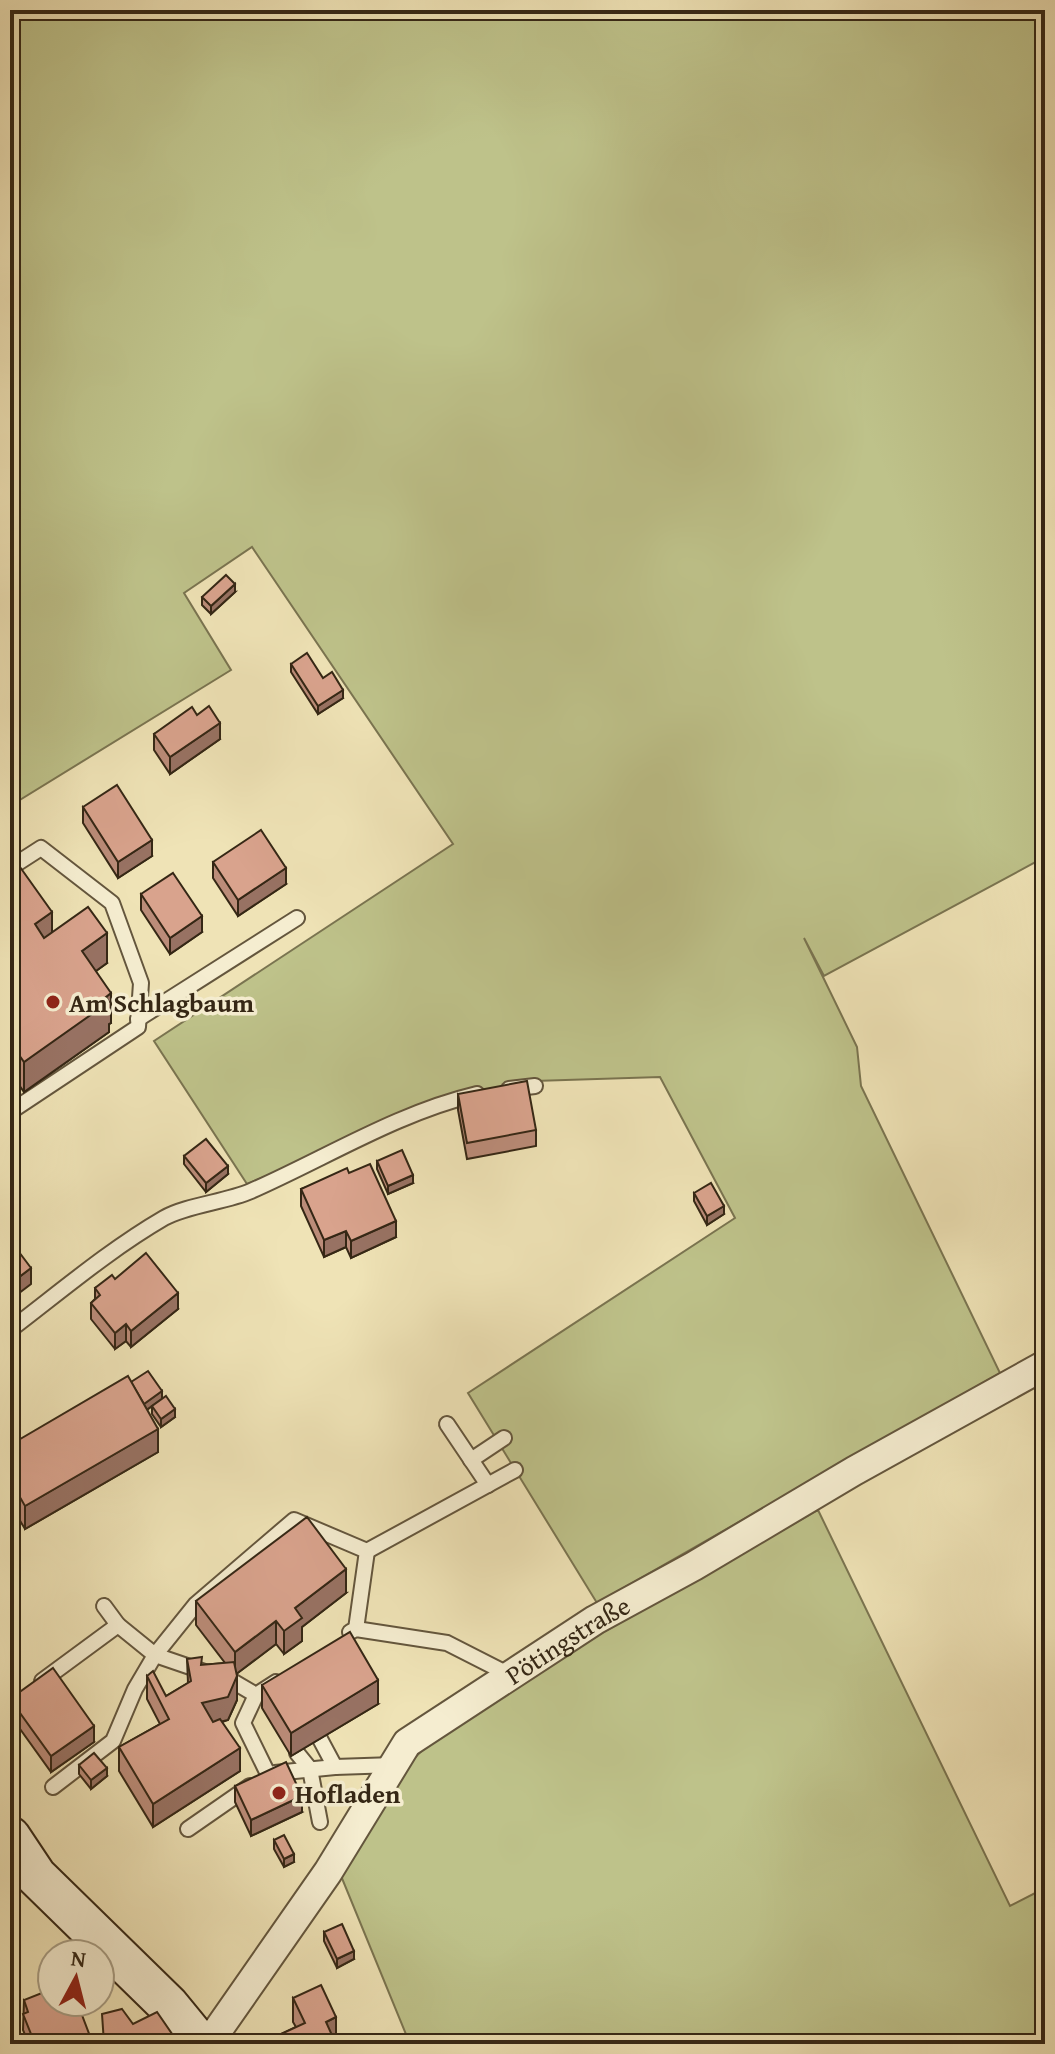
<svg xmlns="http://www.w3.org/2000/svg" width="1055" height="2054" font-family="'Gentium Book Plus',serif">
<style>
.green{fill:#bec28a;stroke:#7a7450;stroke-width:2}
.lines{fill:none;stroke-linecap:round;stroke-linejoin:round}
.service-casing{stroke:#64563d;stroke-width:18}
.minor-casing{stroke:#64563d;stroke-width:32}
.secondary-casing{stroke:#352715;stroke-width:44}
.service{stroke:#f5edd0;stroke-width:14}
.minor{stroke:#f5edd0;stroke-width:28}
.secondary{stroke:#f5edd0;stroke-width:40}
.wall{fill:#bb8c79;stroke:#352715;stroke-width:2}
.shaded-wall{fill:#987263;stroke:#352715;stroke-width:2}
.building{fill:#d9a38d;stroke:#352715;stroke-width:2}
.poi-dot{fill:#8f2418;stroke:#f5edd0;stroke-width:3}
.labels{text-anchor:middle;dominant-baseline:central;stroke-width:7;stroke-linejoin:round;paint-order:stroke}
.poi-label{font-size:26px;font-weight:bold;fill:#352715;stroke:#f5edd0;text-anchor:start}
.street-label{font-size:26px;fill:#352715;stroke:#f5edd0}
</style>
<rect width="100%" height="100%" fill="#efe3b6"/>
<filter id="stains"><feTurbulence type="fractalNoise" baseFrequency=".0025" numOctaves="4"/><feColorMatrix values="0 0 0 0 .2 0 0 0 0 .09 0 0 0 0 .02 0 0 0 .5 -.17"/></filter>
<radialGradient id="worn" r=".72"><stop offset=".6" stop-color="#630" stop-opacity="0"/><stop offset="1" stop-color="#630" stop-opacity=".3"/></radialGradient>
<g class="green">
<path d="M10,10H1045V857L824,976L804,938L857,1047L861,1086L1000,1373L597,1603L468,1393L735,1218L660,1077L534,1081L448,1097L311,1157L247,1184L154,1041L453,844L252,547L184,593L231,670L10,806Z"/>
<path d="M818,1510L1010,1906L1045,1888V2044H410L339,1871L399,1774L435,1737L521,1679Z"/>
</g>
<g class="lines">
<defs>
<g id="service">
<path d="M10,868L41,848L112,903L141,983L138,1027L10,1112"/>
<path d="M138,1019L297,918"/>
<path d="M509,1089L535,1086"/>
<path d="M10,1330C60,1292 109,1250 164,1218C187,1205 226,1202 251,1191C326,1158 397,1113 477,1094"/>
<path d="M447,1424L488,1485"/>
<path d="M471,1460L504,1438"/>
<path d="M367,1551L515,1470"/>
<path d="M118,1625L155,1655L234,1682L256,1695"/>
<path d="M350,1632L356,1629L447,1643L510,1675"/>
<path d="M42,1681L118,1625L104,1606"/>
<path d="M320,1739L335,1767"/>
<path d="M297,1753L310,1769L320,1822"/>
<path d="M275,1773L335,1767L394,1765"/>
<path d="M268,1774L243,1723L256,1695L276,1682"/>
<path d="M53,1787L113,1741L135,1689L155,1655L196,1604L294,1520L367,1551L356,1629"/>
<path d="M188,1829L250,1786"/>
</g>
<g id="minor">
<path id="s1" d="M208,2044L328,1872L407,1743L595,1620L694,1566L854,1471L1045,1365"/>
</g>
<path id="secondary" d="M10,1837L36,1876L168,2005L200,2044"/>
</defs>
<use href="#service" class="service-casing"/>
<use href="#minor" class="minor-casing"/>
<use href="#secondary" class="secondary-casing"/>
<use href="#service" class="service"/>
<use href="#minor" class="minor"/>
<use href="#secondary" class="secondary"/>
</g>
<g class="wall">
<path d="M235,592L211,614L202,605V597Z"/>
<path d="M291,664L323,678L343,698L318,714L291,672Z"/>
<path d="M197,715L220,739L170,774L154,750V734Z"/>
<path d="M83,807L152,856L118,878L83,823Z"/>
<path d="M10,853L52,932L107,963L96,971L111,1023L109,1024V1032L24,1092L10,1072Z"/>
<path d="M213,862L286,884L238,916L213,878Z"/>
<path d="M141,894L202,932L170,954L141,910Z"/>
<path d="M458,1094L536,1130V1146L467,1159L458,1110Z"/>
<path d="M184,1156L228,1174L206,1192L184,1164Z"/>
<path d="M377,1161L413,1183L388,1194L377,1169Z"/>
<path d="M349,1173L396,1237L351,1258L346,1247L324,1257L301,1206V1189Z"/>
<path d="M694,1193L724,1214L707,1225L694,1201Z"/>
<path d="M115,1279L178,1309L131,1347L126,1341L115,1349L91,1319V1303L95,1299V1288Z"/>
<path d="M131,1382L162,1399L175,1417L161,1427L152,1414V1406L147,1410L158,1452L25,1529L10,1504V1445Z"/>
<path d="M346,1593L302,1627V1641L284,1654L276,1644L236,1674L237,1700L228,1720L222,1722L240,1771L153,1827L119,1771V1747L160,1724L147,1699V1676L166,1696L188,1683L187,1659L202,1665L225,1663L196,1625V1601Z"/>
<path d="M262,1685L378,1704L291,1756L262,1708Z"/>
<path d="M10,1699L94,1742L51,1772L10,1715Z"/>
<path d="M79,1765L107,1776L91,1789L79,1774Z"/>
<path d="M235,1786L302,1812L251,1836L235,1802Z"/>
<path d="M274,1840L294,1862L284,1867L274,1849Z"/>
<path d="M324,1932L354,1959L337,1968L324,1941Z"/>
<path d="M293,1998L336,2040L335,2041L336,2044H266V2041L296,2027L293,2022Z"/>
<path d="M24,2000L93,2044H29L23,2030Z"/>
</g>
<g class="shaded-wall">
<path d="M235,584V592L211,614V606Z"/>
<path d="M343,690V698L318,714V706Z"/>
<path d="M220,723V739L170,774V757Z"/>
<path d="M152,840V856L118,878V862Z"/>
<path d="M286,868V884L238,916V900Z"/>
<path d="M52,912V942L35,954V924Z"/>
<path d="M202,916V932L170,954V938Z"/>
<path d="M107,933V963L82,981V951Z"/>
<path d="M111,993V1023L109,1024V1032L24,1092V1062Z"/>
<path d="M228,1166V1174L206,1192V1183Z"/>
<path d="M413,1175V1183L388,1194V1186Z"/>
<path d="M724,1206V1214L707,1225V1216Z"/>
<path d="M396,1221V1237L351,1258V1241Z"/>
<path d="M346,1231V1247L324,1257V1240Z"/>
<path d="M31,1268V1284L10,1300V1284Z"/>
<path d="M178,1293V1309L131,1347V1331Z"/>
<path d="M126,1324V1341L115,1349V1333Z"/>
<path d="M162,1391V1399L142,1413V1405Z"/>
<path d="M175,1409V1417L161,1427V1419Z"/>
<path d="M158,1429V1452L25,1529V1506Z"/>
<path d="M346,1569V1593L302,1627V1641L284,1654V1631L295,1608Z"/>
<path d="M276,1621V1644L235,1675V1652Z"/>
<path d="M237,1676V1700L228,1720L202,1726V1703Z"/>
<path d="M378,1680V1704L291,1756V1733Z"/>
<path d="M94,1726V1742L51,1772V1756Z"/>
<path d="M240,1748V1771L153,1827V1804Z"/>
<path d="M107,1768V1776L91,1789V1780Z"/>
<path d="M302,1796V1812L251,1836V1820Z"/>
<path d="M294,1854V1862L284,1867V1859Z"/>
<path d="M354,1951V1959L337,1968V1959Z"/>
<path d="M336,2017V2040L329,2044L326,2022Z"/>
<path d="M114,2038V2044H104V2043Z"/>
</g>
<g class="building">
<path d="M226,575L235,584L211,606L202,597Z"/>
<path d="M307,653L323,678L332,672L343,690L318,706L291,664Z"/>
<path d="M209,706L220,723L170,757L154,734L192,707L197,715Z"/>
<path d="M117,785L152,840L118,862L83,807Z"/>
<path d="M261,830L286,868L238,900L213,862Z"/>
<path d="M10,853L52,912L35,924L44,938L88,907L107,933L82,951L111,993L106,997L109,1002L24,1062L10,1042Z"/>
<path d="M173,873L202,916L170,938L141,894Z"/>
<path d="M527,1081L536,1130L467,1143L458,1094Z"/>
<path d="M206,1139L228,1166L206,1183L184,1156Z"/>
<path d="M402,1150L413,1175L388,1186L377,1161Z"/>
<path d="M370,1164L396,1221L351,1241L346,1231L324,1240L301,1189L347,1168L349,1173Z"/>
<path d="M711,1183L724,1206L707,1216L694,1193Z"/>
<path d="M10,1240L31,1268L10,1284Z"/>
<path d="M146,1253L178,1293L131,1331L126,1324L115,1333L91,1303L100,1295L95,1288L112,1275L115,1279Z"/>
<path d="M148,1371L162,1391L144,1404L131,1382Z"/>
<path d="M128,1376L158,1429L25,1506L10,1480V1445Z"/>
<path d="M166,1396L175,1409L161,1419L152,1406Z"/>
<path d="M307,1517L346,1569L295,1608L302,1618L284,1631L276,1621L235,1652L196,1601Z"/>
<path d="M350,1632L378,1680L291,1733L262,1685Z"/>
<path d="M202,1657L201,1665L234,1662L237,1676L228,1697L202,1703L213,1722L220,1719L240,1748L153,1804L119,1747L169,1719L147,1676L153,1671L166,1696L191,1681L187,1659Z"/>
<path d="M53,1668L94,1726L51,1756L10,1699Z"/>
<path d="M94,1753L107,1768L91,1780L79,1765Z"/>
<path d="M286,1762L302,1796L251,1820L235,1786Z"/>
<path d="M284,1835L294,1854L284,1859L274,1840Z"/>
<path d="M342,1924L354,1951L337,1959L324,1932Z"/>
<path d="M321,1985L336,2017L326,2022L336,2044H267L266,2041L305,2023L293,1998Z"/>
<path d="M52,1989V2002H77L93,2044H35L23,2014L28,2012L24,2000Z"/>
<path d="M122,2009L133,2024L157,2012L179,2044H118L114,2038L104,2043L102,2014Z"/>
</g>
<g class="poi-dot">
<circle cx="53" cy="1002" r="8"/>
<circle cx="279" cy="1793" r="8"/>
</g>
<g class="labels">
<g class="poi-label">
<text x="69" y="1002">Am Schlagbaum</text>
<text x="295" y="1793">Hofladen</text>
</g>
<g class="street-label">
<text stroke="none"><textPath href="#s1" startOffset="552">Pötingstraße</textPath></text>
</g>
</g>
<rect width="1055" height="2054" fill="none" stroke="#efe3b6" stroke-width="40"/>
<rect x="12" y="12" width="1031" height="2030" fill="none" stroke="#352715" stroke-width="4"/>
<rect x="20" y="20" width="1015" height="2014" fill="none" stroke="#352715" stroke-width="2"/>
<g transform="translate(76 1978) rotate(7)"><circle r="38" fill="#f5edd0" stroke="#a89e85" stroke-width="2"/>
<path d="M0-6L14 30L0 20L-14 30Z" fill="#8f2418"/>
<text y="-12" font-size="22" font-weight="bold" text-anchor="middle" fill="#352715">N</text>
</g>
<rect width="100%" height="100%" filter="url(#stains)"/>
<rect width="100%" height="100%" fill="url(#worn)"/>
</svg>
